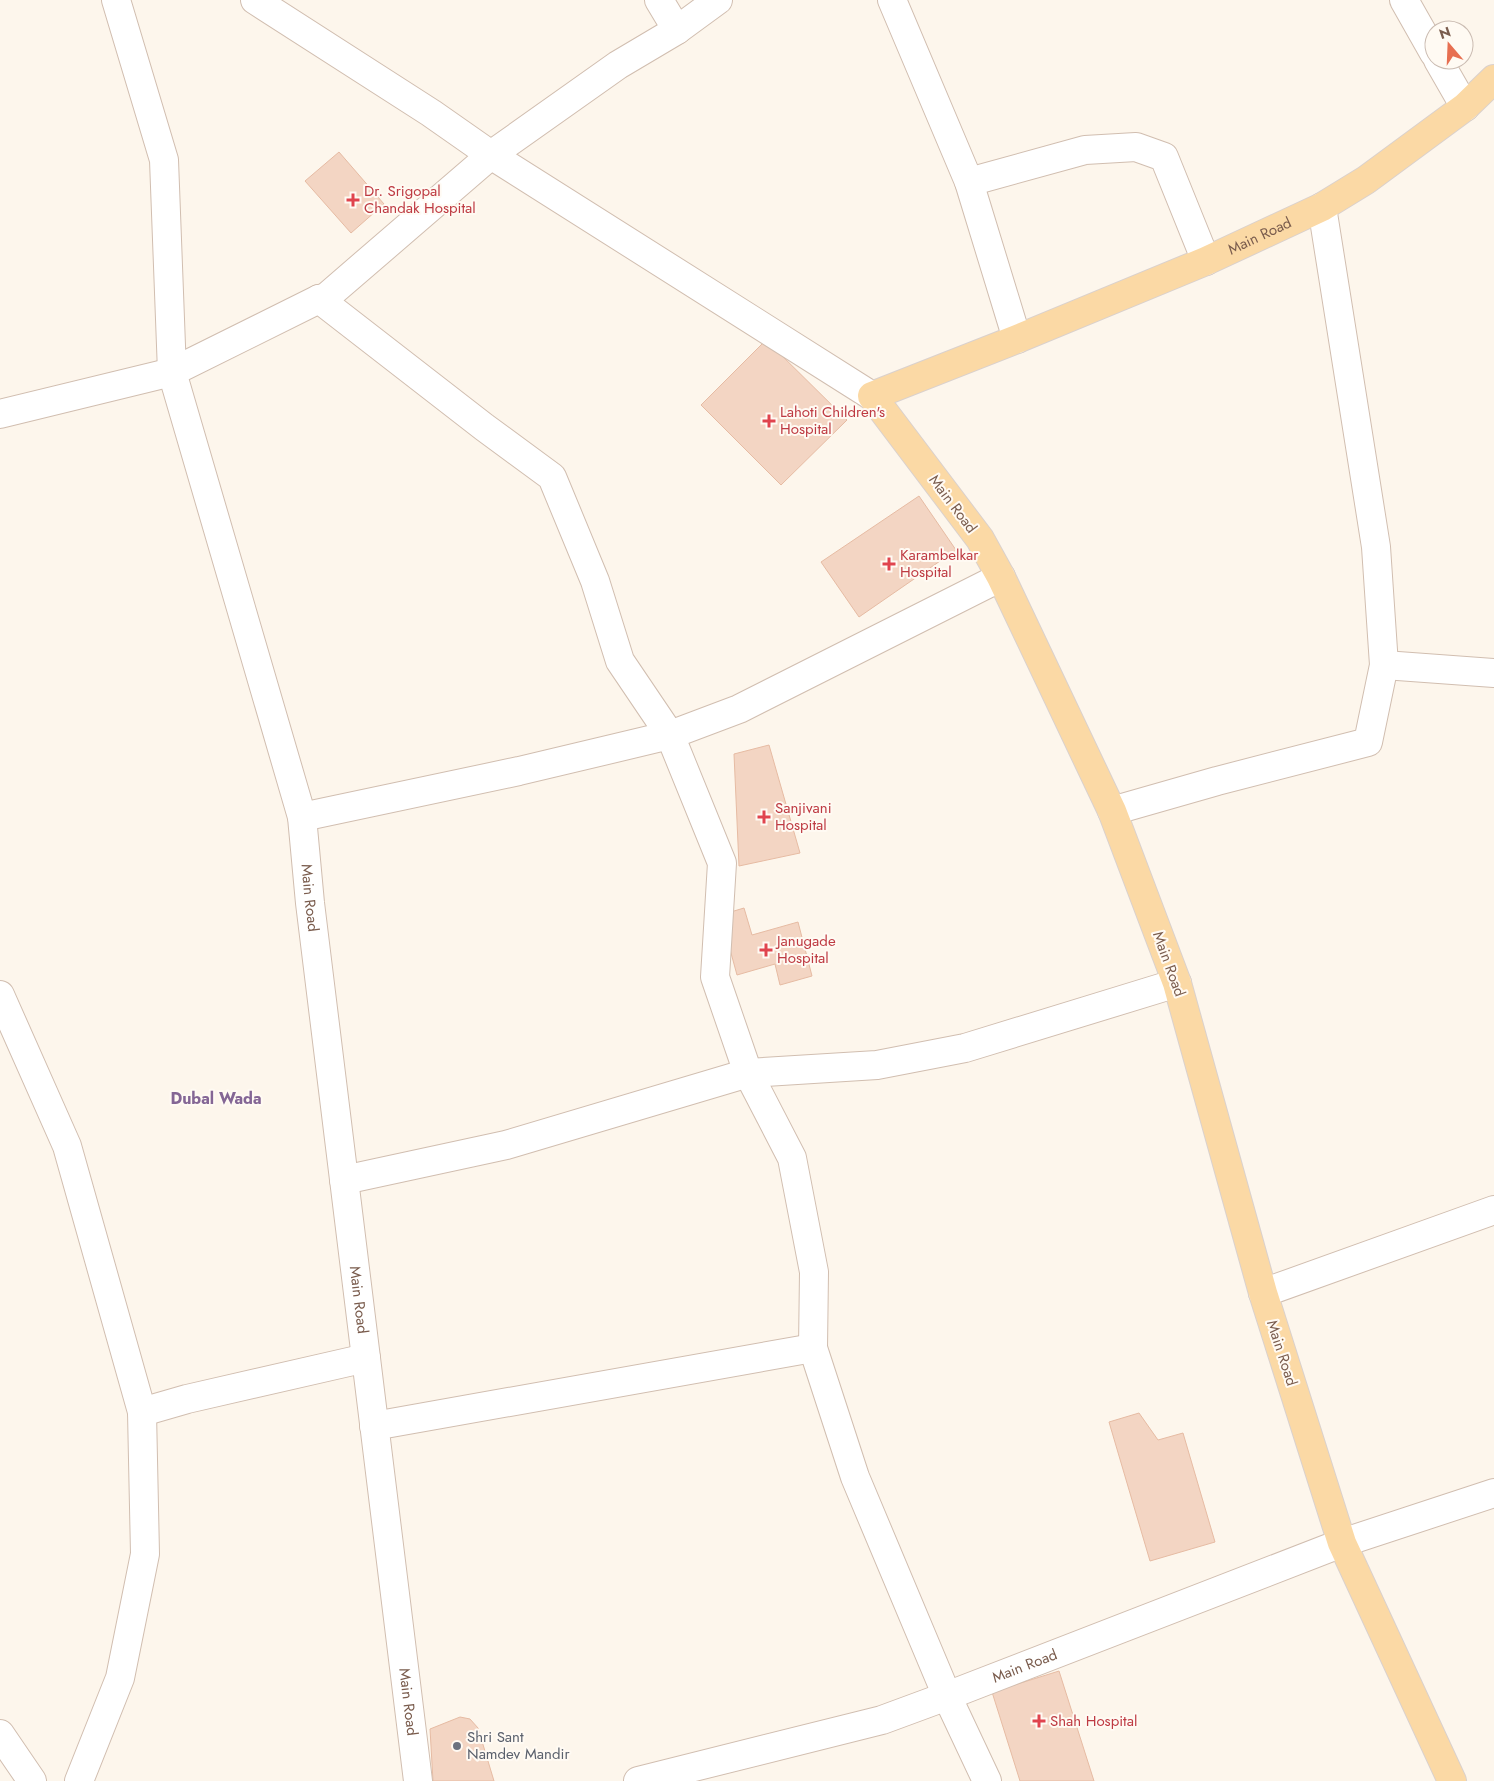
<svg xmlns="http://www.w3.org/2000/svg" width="1494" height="1781" font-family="Jost,sans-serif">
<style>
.building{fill:#f3d5c3;stroke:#e6bba3}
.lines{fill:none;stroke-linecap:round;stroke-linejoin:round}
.minor-casing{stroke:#d1beb0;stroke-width:30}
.major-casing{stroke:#dad1cd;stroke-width:30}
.minor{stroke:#fff;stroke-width:28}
.major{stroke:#fbd9a5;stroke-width:28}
.health-dot{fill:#e0444e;stroke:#fffaf3;stroke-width:2}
.worship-dot{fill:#6b7280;stroke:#fffaf3;stroke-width:2}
.labels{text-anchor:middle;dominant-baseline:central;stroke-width:4;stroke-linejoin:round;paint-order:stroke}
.health-label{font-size:15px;fill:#be3a42;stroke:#fffaf3;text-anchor:start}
.street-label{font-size:15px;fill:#7a5c4d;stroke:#fffaf3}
.worship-label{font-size:15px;fill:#5b616d;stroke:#fffaf3;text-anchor:start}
.neighbourhood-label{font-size:16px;font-weight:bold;fill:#846695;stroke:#fffaf3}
</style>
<rect width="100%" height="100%" fill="#fdf6ec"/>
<g class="building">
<path d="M339,152L384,204L351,233L305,181Z"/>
<path d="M766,340L847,420L781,485L701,405Z"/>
<path d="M919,496L956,550L859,617L821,562Z"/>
<path d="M769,745L800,853L739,866L734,754Z"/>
<path d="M744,908L752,935L798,922L812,976L780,985L775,964L737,975L728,942L724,914Z"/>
<path d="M1139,1413L1158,1440L1183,1433L1215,1542L1150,1561L1109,1422Z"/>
<path d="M1059,1671L1094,1781H1020L992,1692Z"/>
<path d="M460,1717L470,1719L478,1728L494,1781H433L430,1729Z"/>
</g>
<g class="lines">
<defs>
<g id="minor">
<path id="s1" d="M116,0L164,160L172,372L302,817L310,903L418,1781"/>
<path d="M255,0L431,113L491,155L872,396"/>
<path d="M659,0L677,30"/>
<path d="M892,0L969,182L1017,339"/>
<path d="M1404,0L1434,53"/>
<path d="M1438,60L1465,107"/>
<path d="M969,182L1085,150L1136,147L1164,157L1206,261"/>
<path d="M319,299H324L491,155L618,65L677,30L718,0"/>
<path d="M0,414L172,372L319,299L484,427L552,477L595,581L620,661L670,735L722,863L715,977L748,1073L792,1158L814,1272L813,1348L855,1477L947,1696L987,1781"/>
<path d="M1384,665L1494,673"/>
<path d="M1112,811L1217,781L1368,742L1384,665L1376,547L1322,207"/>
<path d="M302,817L519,771L670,735L739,709L1001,577"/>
<path d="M0,995L67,1146L142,1412L145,1554L120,1678L79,1781"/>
<path d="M344,1180L506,1145L748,1073L877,1065L965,1048L1177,983"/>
<path d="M1263,1293L1494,1210"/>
<path d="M142,1412L187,1399L366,1358"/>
<path d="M374,1426L813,1348"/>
<path d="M0,1734L32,1781"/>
<path id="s2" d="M638,1781L882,1720L947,1696L1342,1543L1494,1493"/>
</g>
<g id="major">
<path id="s3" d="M1452,1781L1342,1543L1263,1293L1177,983L1112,811L1001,577L980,539L872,396L1017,339L1206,261L1322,207L1366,180L1465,107L1494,79"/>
</g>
</defs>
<use href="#minor" class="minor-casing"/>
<use href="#major" class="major-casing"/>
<use href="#minor" class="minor"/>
<use href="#major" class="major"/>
</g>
<g class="health-dot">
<path d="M350.5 192.5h5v5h5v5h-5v5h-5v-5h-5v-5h5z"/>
<path d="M766.5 413.5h5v5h5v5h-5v5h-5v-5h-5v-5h5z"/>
<path d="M886.5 556.5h5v5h5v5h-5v5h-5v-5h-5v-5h5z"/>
<path d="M761.5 809.5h5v5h5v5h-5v5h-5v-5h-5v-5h5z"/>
<path d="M763.5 942.5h5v5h5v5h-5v5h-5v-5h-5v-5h5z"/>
<path d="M1036.5 1713.5h5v5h5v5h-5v5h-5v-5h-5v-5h5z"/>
</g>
<circle class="worship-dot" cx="457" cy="1746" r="5"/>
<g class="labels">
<g class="health-label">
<text x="364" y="191">Dr. Srigopal<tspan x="364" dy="17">Chandak Hospital</tspan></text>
<text x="780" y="412">Lahoti Children's<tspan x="780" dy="17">Hospital</tspan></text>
<text x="900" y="555">Karambelkar<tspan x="900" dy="17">Hospital</tspan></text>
<text x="775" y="808">Sanjivani<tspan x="775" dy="17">Hospital</tspan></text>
<text x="777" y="941">Janugade<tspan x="777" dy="17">Hospital</tspan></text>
<text x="1050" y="1721">Shah Hospital</text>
</g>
<g class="street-label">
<text stroke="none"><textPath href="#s3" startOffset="1931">Main Road</textPath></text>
<text transform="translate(953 504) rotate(53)">Main Road</text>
<text stroke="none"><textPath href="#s1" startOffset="924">Main Road</textPath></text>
<text transform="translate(1169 964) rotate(70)">Main Road</text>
<text stroke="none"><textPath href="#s1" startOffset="1329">Main Road</textPath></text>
<text transform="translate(1282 1353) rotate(72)">Main Road</text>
<text stroke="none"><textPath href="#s2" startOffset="404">Main Road</textPath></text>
<text stroke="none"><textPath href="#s1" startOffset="1734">Main Road</textPath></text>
</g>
<g class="worship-label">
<text x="467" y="1737">Shri Sant<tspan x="467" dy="17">Namdev Mandir</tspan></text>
</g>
<g class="neighbourhood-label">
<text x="216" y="1098">Dubal Wada</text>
</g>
</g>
<g transform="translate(1449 45) rotate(341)"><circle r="24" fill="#fffaf3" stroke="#cabbb1"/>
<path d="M0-4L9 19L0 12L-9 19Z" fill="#e76f51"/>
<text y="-8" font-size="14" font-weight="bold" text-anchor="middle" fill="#7a5c4d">N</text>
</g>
</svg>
